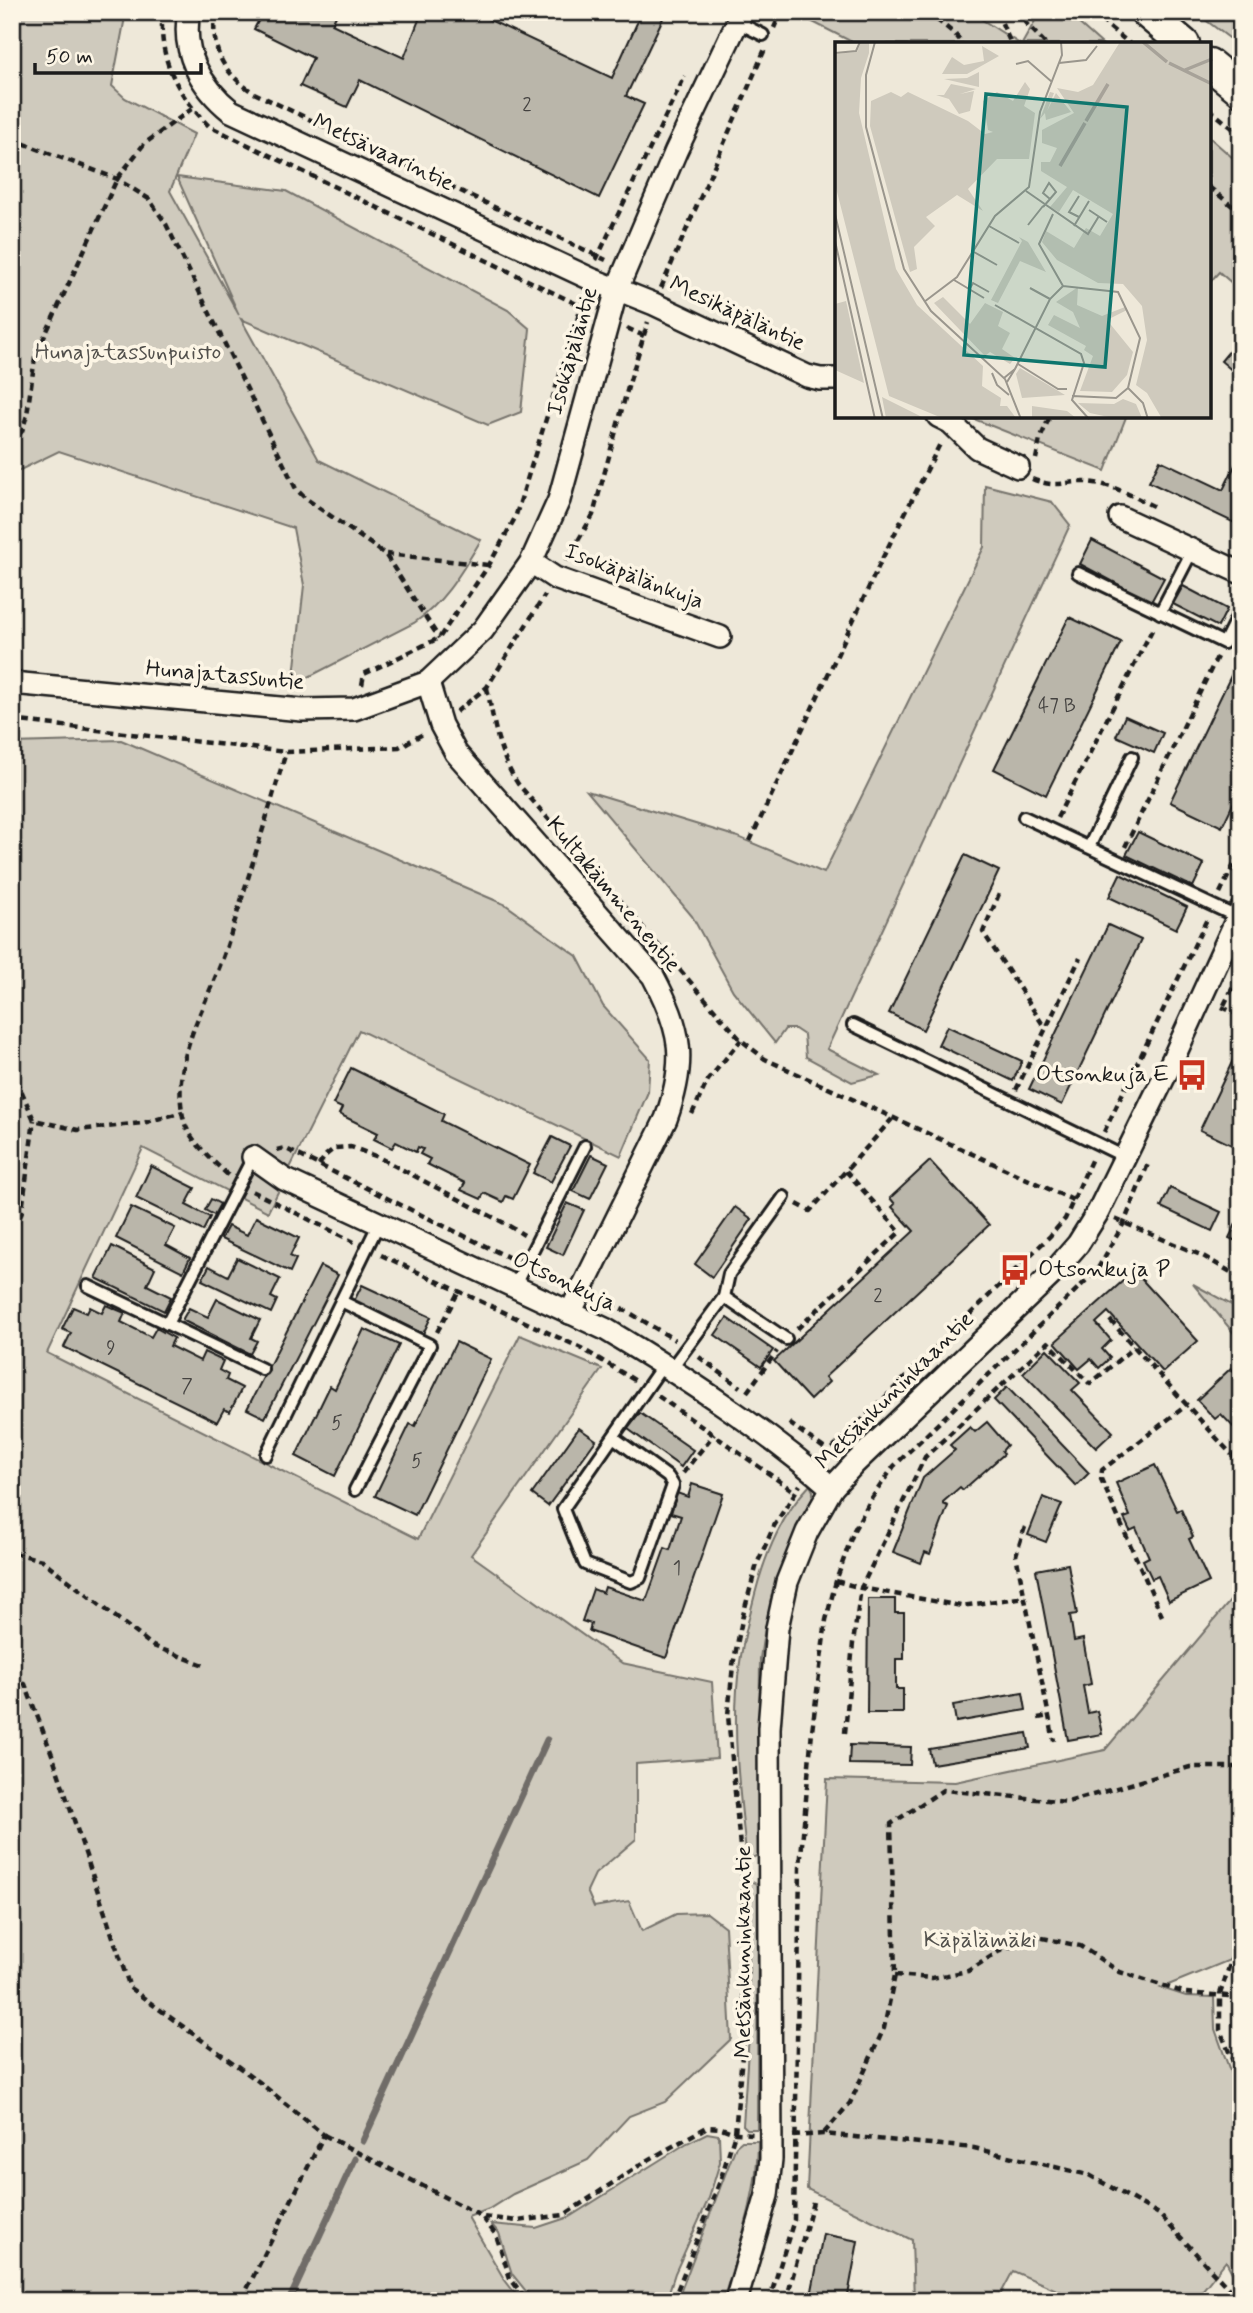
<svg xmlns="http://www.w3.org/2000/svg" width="1253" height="2313" font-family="Mynerve,sans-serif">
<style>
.green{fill:#cfcabd;stroke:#76736c;stroke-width:2}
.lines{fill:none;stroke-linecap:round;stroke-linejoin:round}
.stream{stroke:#6f6c67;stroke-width:7}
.building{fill:#bab6aa;stroke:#1c1c1c;stroke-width:2}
.lane-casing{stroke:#1c1c1c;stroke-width:16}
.street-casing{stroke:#1c1c1c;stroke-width:26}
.secondary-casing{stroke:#1c1c1c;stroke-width:35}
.path{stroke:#1c1c1c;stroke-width:4.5;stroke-dasharray:7 5;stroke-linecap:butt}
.lane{stroke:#fcf5e5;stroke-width:10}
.street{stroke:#fcf5e5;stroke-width:21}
.secondary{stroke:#fcf5e5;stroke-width:30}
.labels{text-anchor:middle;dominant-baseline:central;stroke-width:7;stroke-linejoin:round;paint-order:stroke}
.number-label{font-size:19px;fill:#444240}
.street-label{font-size:23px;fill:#1c1c1c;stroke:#fcf5e5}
.park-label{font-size:23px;fill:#52504c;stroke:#fcf5e5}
.poi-label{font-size:23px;fill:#1c1c1c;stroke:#fcf5e5;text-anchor:end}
.inset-river{fill:none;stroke:#a7a299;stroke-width:3.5}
.inset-road{fill:none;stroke:#9a968d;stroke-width:2}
.view{fill:#0f766e;fill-opacity:0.15;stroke:#0f766e;stroke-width:3.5}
.inset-edge{fill:none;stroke:#1c1c1c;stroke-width:3.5}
</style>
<rect width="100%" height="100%" fill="#eee8d9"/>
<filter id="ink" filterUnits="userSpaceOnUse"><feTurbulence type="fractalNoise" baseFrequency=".0143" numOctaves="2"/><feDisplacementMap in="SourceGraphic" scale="14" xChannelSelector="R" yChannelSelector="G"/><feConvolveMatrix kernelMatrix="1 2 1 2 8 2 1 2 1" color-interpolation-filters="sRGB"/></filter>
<g filter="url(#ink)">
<g class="green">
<path d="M12,12H126L112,86L125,98L194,134L170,191L239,315L177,177L286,191L508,310L530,329L521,412L488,425L241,319L319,460L481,540C462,571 445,602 414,623L293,685L304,585L293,528L59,451L12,474V419L16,415L12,411Z"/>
<path d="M801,12H970L1020,44H856L799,15Z"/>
<path d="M1040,12H1066L1102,44H1022Z"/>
<path d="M1195,12H1241V47Z"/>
<path d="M1209,137L1241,165V291L1219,272L1209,283Z"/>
<path d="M969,417L1126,416V417L1105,471Z"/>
<path d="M985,485L1052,502L1070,525L827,1049L879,1075L852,1082L806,1057L804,1035L795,1029H785L775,1043L733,991L692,916L587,791L738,837L824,873L984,547Z"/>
<path d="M121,740L506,905L577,956L603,1006L650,1059L648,1092L621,1156L359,1030L268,1212L143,1148L47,1353L418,1539L520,1335L602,1369L471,1555L622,1663L712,1682L717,1758L636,1764V1839L595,1874L587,1891L594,1907L629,1901L642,1931L676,1914L707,1913L725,1927L731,2039L665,2102L629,2116L588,2160L513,2194L489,2209L468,2217L504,2279L521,2301H12V743Z"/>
<path d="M1193,1284L1241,1310V1342Z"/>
<path d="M810,1485L813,1491L812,1502C785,1552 767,1603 760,1659L758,1855L747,1861C741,1804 733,1746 737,1689C739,1657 747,1625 755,1594C765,1555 781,1515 810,1485Z"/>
<path d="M1241,1588V1962L1232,1959L1161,1988L1186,1996L1214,1997L1215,2029L1241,2102V2284L1239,2286L1226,2261L1194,2301H1082L1013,2271L997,2301H914L912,2240L807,2189L827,1779L955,1782L1105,1750Z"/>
<path d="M749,1880L758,1885L757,2129H747L743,2125L749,2034Z"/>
<path d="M707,2133L719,2135L720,2162L709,2198L675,2273L666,2301H534L512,2274L499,2233L491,2224L536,2228L569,2217L687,2143Z"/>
<path d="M742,2141H758C758,2196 738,2248 723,2301H677L736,2146Z"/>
</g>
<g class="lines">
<g class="stream">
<path d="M363,2141L547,1740"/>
<path d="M289,2301L355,2159"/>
</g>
</g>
<g class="building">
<path d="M263,12H338L332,24L404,58L422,12H473L612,78L642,12H666L626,96L644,104L599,198L360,80L347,107L300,86L313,58L254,29Z"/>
<path d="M1241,337V378L1221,361Z"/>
<path d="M1241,453V526L1149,482L1160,460L1223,490Z"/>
<path d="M1092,540L1164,578L1151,602L1080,564Z"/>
<path d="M1183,586L1227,609L1218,627L1173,604Z"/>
<path d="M1069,617L1121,642L1046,795L994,769Z"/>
<path d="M1241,655V787L1222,827L1170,802Z"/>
<path d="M1125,716L1163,733L1154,753L1116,736Z"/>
<path d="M1138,832L1204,864L1193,887L1126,855Z"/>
<path d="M965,855L999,871L923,1030L889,1013Z"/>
<path d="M1120,874L1187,907L1176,929L1109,897Z"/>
<path d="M1108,925L1141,940L1062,1105L1029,1089Z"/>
<path d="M947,1026L1022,1061L1013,1081L938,1045Z"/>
<path d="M1241,1043V1147L1240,1149L1200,1130Z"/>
<path d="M351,1068L444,1114L441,1121L530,1165L513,1199L506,1196L503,1202L484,1193L481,1199L461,1190L465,1183L427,1164L430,1159L420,1154L423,1149L418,1147L416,1152L396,1142L392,1148L374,1139L378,1133L339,1114L342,1108L333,1104Z"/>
<path d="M552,1137L570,1146L551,1182L533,1173Z"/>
<path d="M591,1155L608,1163L590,1199L573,1191Z"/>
<path d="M930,1161L989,1225L825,1377L829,1382L810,1400L774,1361L914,1231L892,1207L895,1204L890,1198Z"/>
<path d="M151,1166L195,1188L186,1205L210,1217L203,1231L136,1198Z"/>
<path d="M1170,1188L1221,1212L1212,1231L1161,1207Z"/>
<path d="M211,1199L220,1204L214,1215L205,1210Z"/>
<path d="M567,1203L584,1210L563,1255L546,1247Z"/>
<path d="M131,1207L175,1228L166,1245L190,1258L183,1272L116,1238Z"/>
<path d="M735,1207L752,1219L712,1277L695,1264Z"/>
<path d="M256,1217L299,1238L290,1256L296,1259L290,1272L221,1239L228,1226L247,1235Z"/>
<path d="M1239,1218L1241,1219V1243L1229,1238Z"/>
<path d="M112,1246L155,1268L147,1285L171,1297L164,1311L96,1278Z"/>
<path d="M237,1258L280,1279L271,1297L277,1300L271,1313L202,1280L209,1266L228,1276Z"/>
<path d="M320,1266L338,1275L265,1418L247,1409Z"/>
<path d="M1134,1271L1198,1341L1163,1372L1108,1312L1096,1323L1111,1340L1102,1349L1110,1358L1099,1368L1091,1359L1079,1369L1055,1342Z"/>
<path d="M362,1285L431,1317L423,1334L354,1301Z"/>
<path d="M217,1299L260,1320L251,1338L257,1341L250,1354L182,1320L189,1308L208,1317Z"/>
<path d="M106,1305L125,1313L121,1322L151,1337L156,1328L174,1338L170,1346L200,1361L204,1352L223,1361L219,1370L228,1375L226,1380L242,1388L230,1412L224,1409L217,1422L64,1347L71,1333L62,1329L73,1307L87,1313L90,1307L102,1313Z"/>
<path d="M727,1318L773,1350L761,1367L715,1335Z"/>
<path d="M364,1329L399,1345L335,1476L296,1456L330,1386L335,1389Z"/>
<path d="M456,1342L491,1359L415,1515L375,1496L410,1424L415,1426Z"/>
<path d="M1047,1349L1080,1383L1072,1390L1113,1432L1096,1448L1023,1373Z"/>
<path d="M1231,1368L1241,1379V1435L1221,1414L1215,1419L1197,1400Z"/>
<path d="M1007,1387L1089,1473L1076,1486L994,1400Z"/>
<path d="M640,1413L693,1450L681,1467L628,1429Z"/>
<path d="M987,1422L1007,1445L1002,1451L1004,1454L963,1490L960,1487L943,1502V1504L948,1506L930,1554L925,1552L921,1563L893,1552L923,1478L955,1450L950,1445L970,1427L975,1432Z"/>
<path d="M579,1428L596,1440L548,1506L532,1494Z"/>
<path d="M1155,1465L1177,1511L1181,1509L1193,1537L1189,1539L1209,1582L1169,1601L1158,1576L1152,1579L1143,1560L1149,1557L1136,1528L1130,1531L1124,1518L1130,1516L1116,1483Z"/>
<path d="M692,1484L723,1494L666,1658L589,1631L591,1624L582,1621L593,1589L603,1593L605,1587L646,1601L665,1548L670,1550L681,1516L671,1513L677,1493L688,1497Z"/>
<path d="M1043,1497L1062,1504L1046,1542L1028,1535Z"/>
<path d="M1068,1564L1077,1614L1070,1615L1074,1641L1083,1639L1091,1684L1083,1686L1088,1713L1097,1711L1102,1734L1068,1740L1036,1570Z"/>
<path d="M868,1599H895V1613H904V1659H896V1689H903V1713H867Z"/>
<path d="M1023,1693L1026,1710L956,1722L953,1705Z"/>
<path d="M1027,1733L1030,1748L932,1764L929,1749Z"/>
<path d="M850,1745L911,1747L910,1765L849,1764Z"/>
<path d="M823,2234L858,2241L847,2301H810Z"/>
</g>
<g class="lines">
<defs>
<g id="lane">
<path d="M737,22L763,35"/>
<path d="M1078,573L1224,643L1241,609"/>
<path d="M1160,613L1192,551"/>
<path d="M1024,817L1237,917"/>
<path d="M1089,847L1132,757"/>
<path d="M853,1025L1125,1157"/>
<path d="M88,1286L262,1369"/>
<path d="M514,1287L585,1146"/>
<path d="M724,1297L786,1339"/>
<path d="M341,1301L430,1345L355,1490"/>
<path d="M167,1324L253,1157"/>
<path d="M670,1370L724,1297L729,1274L784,1197"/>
<path d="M613,1437L668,1477L673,1485L640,1578L631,1582L585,1564L563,1509L663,1365"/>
<path d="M266,1455L379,1223"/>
</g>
<g id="street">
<path d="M189,12C181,52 201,87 231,111L591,279L654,304L807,376L820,379H836"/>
<path d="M938,416L950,422L977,448L1018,467"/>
<path d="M1120,517L1241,573"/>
<path d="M531,562L555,578L720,637"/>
<path d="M428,682L441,725L456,753L653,976C682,1031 687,1060 666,1119L570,1313"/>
<path d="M12,683L302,710L354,709L428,682L483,630L531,562L559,500L617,289L676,151L742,12"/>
<path d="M253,1157L284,1179L605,1329C683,1376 763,1428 832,1488"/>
<path d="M736,2301L767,2195L771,2159L769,1728L777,1628L787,1582L807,1532L832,1488L855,1463L1051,1275L1078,1244L1098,1212L1173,1059L1241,910"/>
</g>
<g id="secondary">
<path d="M1146,12L1184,44"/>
<path d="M1209,64L1241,90"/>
</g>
</defs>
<use href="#lane" class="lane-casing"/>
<use href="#street" class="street-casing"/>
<use href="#secondary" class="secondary-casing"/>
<g class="path">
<path d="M163,12C157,58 178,95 209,126L591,311"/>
<path d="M215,12C211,51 222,72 254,93L606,260"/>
<path d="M927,12L955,34L963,44"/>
<path d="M997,12L1011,44"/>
<path d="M1015,12L1046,44"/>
<path d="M1091,12L1130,44"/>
<path d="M774,28L781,12"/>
<path d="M1209,109L1241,135"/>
<path d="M12,139L117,179L149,199L166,224L296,489L305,498L385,554L439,638"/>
<path d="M1209,187L1241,213"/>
<path d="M596,260L685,76"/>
<path d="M661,288L765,49"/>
<path d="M627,328L644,336"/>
<path d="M12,443L22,431L27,415L35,357L117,179L144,144L193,108"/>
<path d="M1036,459L1040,439L1050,416"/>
<path d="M1032,479C1056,489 1064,481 1086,482C1109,483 1133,496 1153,506"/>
<path d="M386,554L488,565"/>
<path d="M566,561L593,515L628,387L648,322"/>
<path d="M362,685L364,674L439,638L489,565L515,518L584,298"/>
<path d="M487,688C494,722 498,754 518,784L741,1040L765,1059L1075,1201"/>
<path d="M456,712L487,687L545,595"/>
<path d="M12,720L286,752L399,747L423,734"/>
<path d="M1057,818L1154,626"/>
<path d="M750,841L882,559L941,442"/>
<path d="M1125,847L1217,657"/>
<path d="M1220,893L1241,850"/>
<path d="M999,894L983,932L1045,1028"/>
<path d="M1224,1005L1241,971"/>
<path d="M1222,1007L1241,1016"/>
<path d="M12,1069L34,1120L78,1130L143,1123L183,1112"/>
<path d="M1016,1090L1080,958"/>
<path d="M692,1114L708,1080L741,1040"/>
<path d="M1104,1132L1207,919"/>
<path d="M277,1150L284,1148L512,1259"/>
<path d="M319,1165L326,1155L335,1148L351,1147L378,1157L506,1224L524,1235"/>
<path d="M228,1175C214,1162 189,1140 184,1121C169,1060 206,1008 225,952C246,886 266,819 286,752"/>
<path d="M252,1191L354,1242"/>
<path d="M797,1204L810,1211L892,1119"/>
<path d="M1238,1204L1241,1199"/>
<path d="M1115,1219L1203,1256L1241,1278"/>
<path d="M12,1239L22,1211L34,1120"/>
<path d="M381,1255L581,1348L636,1381"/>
<path d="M539,1272L563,1282"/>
<path d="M599,1299L630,1313L675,1340"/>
<path d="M1110,1320L1241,1465"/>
<path d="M797,1329L900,1232L846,1171"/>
<path d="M437,1332L459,1291"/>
<path d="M699,1357L740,1387"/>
<path d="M747,1392L777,1351"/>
<path d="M658,1396L795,1492"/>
<path d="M789,1423L828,1451"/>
<path d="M824,1457L1050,1236L1065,1219L1093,1156"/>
<path d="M683,1473L714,1434"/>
<path d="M1025,1527L1016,1555L1054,1741"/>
<path d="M14,1553L42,1560L153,1646L204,1665"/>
<path d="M12,1568L14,1553L12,1552"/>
<path d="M836,1581L861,1588L961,1606L1025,1597"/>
<path d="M1162,1616L1101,1479L1102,1470L1187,1405"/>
<path d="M12,1678L25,1684L53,1757L130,1988L258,2081L324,2135L241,2301"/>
<path d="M1038,1718L1049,1716"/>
<path d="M845,1733L853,1643L861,1588L925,1457L1048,1342L1090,1384L1134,1347"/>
<path d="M1241,1931L1220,1994V2030L1241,2081"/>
<path d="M895,1975L932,1978L968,1971L998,1952L1038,1937L1080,1946L1120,1972L1186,1993L1241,1997"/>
<path d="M824,2133L850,2103L884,2028L895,1975L891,1824L943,1790L1068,1802L1190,1767H1241"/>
<path d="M324,2135L483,2217L518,2221L564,2215L643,2163L707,2127L721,2128L735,2133L753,2134"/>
<path d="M793,2136L823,2134L974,2148L1089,2175L1159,2214L1228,2288L1236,2301"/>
<path d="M483,2218L496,2235L510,2278L527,2301"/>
<path d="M673,2301L720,2181L735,2133L744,2033L742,1869L728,1715L733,1665L743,1615L757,1564L774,1526L800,1485"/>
<path d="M769,2301L794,2220L800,1867L812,1731L826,1620L836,1581L854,1530L871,1499L894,1466L1097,1270L1124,1223L1148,1164"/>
<path d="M786,2301L813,2202"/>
</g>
<use href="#lane" class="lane"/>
<use href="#street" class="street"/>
<use href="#secondary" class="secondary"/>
</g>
</g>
<defs>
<symbol id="bus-bare" viewBox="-9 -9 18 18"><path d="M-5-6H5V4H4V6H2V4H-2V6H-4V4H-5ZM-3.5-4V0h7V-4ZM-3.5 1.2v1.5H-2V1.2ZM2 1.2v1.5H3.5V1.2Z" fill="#c8321e" stroke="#fcf5e5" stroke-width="2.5" paint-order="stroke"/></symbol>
</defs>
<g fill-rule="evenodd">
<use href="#bus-bare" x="1170" y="1053" width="44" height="44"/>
<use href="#bus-bare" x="993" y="1248" width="44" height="44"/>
</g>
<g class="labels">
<g class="number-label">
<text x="527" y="105">2</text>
<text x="1057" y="706">47 B</text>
<text x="878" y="1296">2</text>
<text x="111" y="1348">9</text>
<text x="187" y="1386">7</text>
<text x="337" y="1423">5</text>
<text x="417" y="1461">5</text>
<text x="677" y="1568">1</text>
</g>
<g class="street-label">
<text transform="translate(383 153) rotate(25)">Metsävaarintie</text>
<text transform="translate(737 314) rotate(25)">Mesikäpäläntie</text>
<text transform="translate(573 351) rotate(-74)">Isokäpäläntie</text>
<text transform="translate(634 577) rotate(21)">Isokäpälänkuja</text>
<text transform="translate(225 676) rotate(5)">Hunajatassuntie</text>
<text transform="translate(613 895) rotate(50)">Kultakämmenentie</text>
<text transform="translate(564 1282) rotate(25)">Otsonkuja</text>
<text transform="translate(895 1391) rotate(-45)">Metsänkuninkaantie</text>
<text transform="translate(744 1952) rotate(-90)">Metsänkuninkaantie</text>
</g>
<g class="park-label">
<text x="128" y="353">Hunajatassunpuisto</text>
<text x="980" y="1941">Käpälämäki</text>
</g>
<g class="poi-label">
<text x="1169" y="1075">Otsonkuja E</text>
<text x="1038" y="1270" text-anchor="start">Otsonkuja P</text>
</g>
</g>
<g transform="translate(835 42)">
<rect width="376" height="376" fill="#eee8d9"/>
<path d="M26,0H34V11L26,36L24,71L61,227L82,263L148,324L147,344L166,356L165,364H172L181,376H107L54,354L0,142V12L22,10ZM285,0H376V376L326,375L312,351L301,343L312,298L307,264L288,242L263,241L222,218L207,200L211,189L239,206L251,186L265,194L278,172L238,148L224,170L215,165L232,145L206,129V120H215L222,106L207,101V88L239,71L222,46L243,50L258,43ZM147,4L164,14L132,32H107L117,15L129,23L149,19ZM144,30V45L109,37L132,36ZM190,40L195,47L189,64L200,71L194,117H162L133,147L148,169L122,153L91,175L100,184L79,205L82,227L75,230L35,84L36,59L56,50L66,55L73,50L133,79L150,92L158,90L153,88L148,59L162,50L178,59ZM116,42L141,47L125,52L139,49L135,69L124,72L114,57L101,53H109ZM215,50L219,51L212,69L221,51L236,70L211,78L210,71L205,77ZM184,195L193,200L211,230L185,219L163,261L156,258L187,199ZM243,245L242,263L267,274L290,265L292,268L272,278L298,310L292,333L277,350L245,349L258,314L249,308L251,304L213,283L219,273L245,286L238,270L221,260ZM108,255L135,282L150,261L168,270L163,284L175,291L167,307L180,316L175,322L155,310L150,314L99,261ZM11,259L29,341L0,328V262ZM185,326L230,353L187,356L181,332ZM47,355L89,376H51ZM288,357L301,362L307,376H278L255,371L243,361L279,362ZM197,364L232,369L241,376H197Z" fill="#cfcabd"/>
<path class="inset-river" d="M308,0L332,20M334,21L377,42M350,28L377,17M251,79L273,42M225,124L250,81"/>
<path class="inset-road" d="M40,0L31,33V85L69,227L96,269L170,337L186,377M0,11L21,9L25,0M224,21L251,18L262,4M181,22L193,19L217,40M191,149L253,192L264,174M208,165L215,157L221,150L214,141L208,151L215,157M254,168L272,180M0,172L48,377M218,172L204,202L228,244M244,175L234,170L244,154M193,183L208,164M154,184L184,201M239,184L254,159M0,199L40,377M139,210L162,223M119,238L149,256M195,246L215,257M134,248L138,241L154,250M89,260L122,235L160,174L194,145L205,70L227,13L226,0M160,263L246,312L249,321L237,358L254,377M183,322L223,347H232M180,327L215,257L228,244L283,250L305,296L293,346L308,361L313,377M157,331L162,343L174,353M169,336L180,327L172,340M237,354L281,356L293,346"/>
<path class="view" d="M151,52L292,65L270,325L129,313Z"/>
<rect width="376" height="376" class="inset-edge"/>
</g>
<rect width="1253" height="2313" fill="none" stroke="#fcf5e5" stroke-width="42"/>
<rect x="21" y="21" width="1211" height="2271" fill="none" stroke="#1c1c1c" stroke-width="2.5" filter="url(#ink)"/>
<path d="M35 63v10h166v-10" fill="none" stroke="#1c1c1c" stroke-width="3.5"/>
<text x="46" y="63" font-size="21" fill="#1c1c1c" stroke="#fcf5e5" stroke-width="5" paint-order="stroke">50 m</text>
</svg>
